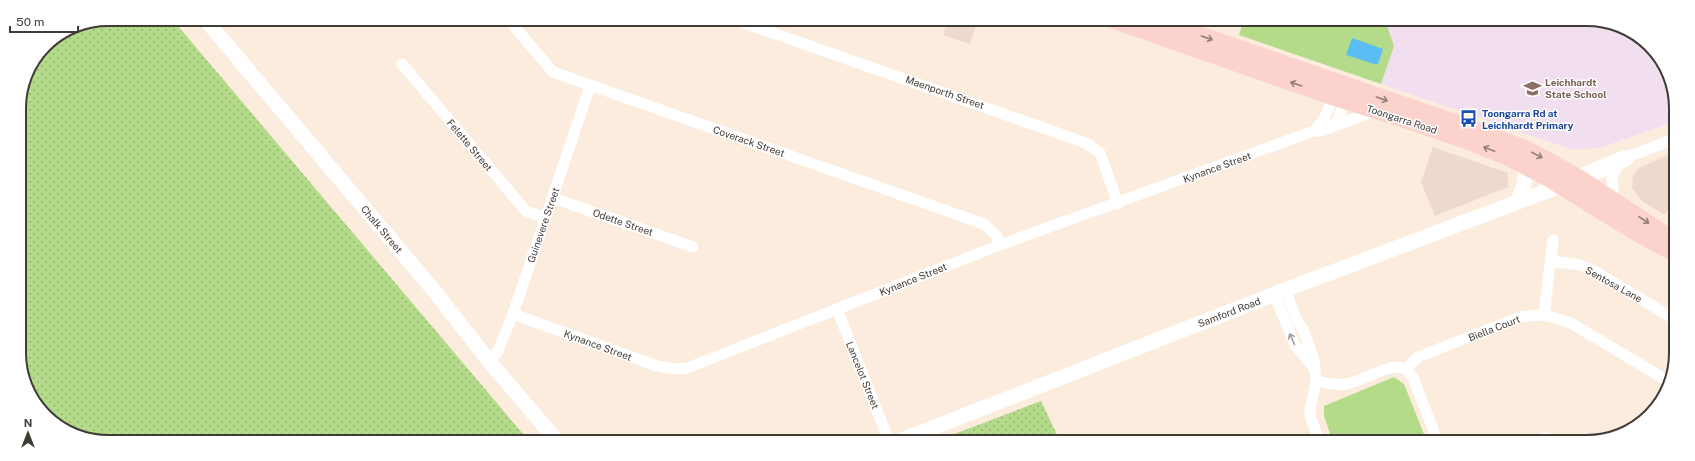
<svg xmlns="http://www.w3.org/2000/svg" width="1695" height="461" font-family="'Public Sans',sans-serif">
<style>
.commercial{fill:#eedacc}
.education{fill:#f1dff0}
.grass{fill:url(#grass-dots)}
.green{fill:#b4db89}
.water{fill:#5abef4}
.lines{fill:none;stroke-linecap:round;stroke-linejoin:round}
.street{stroke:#fff;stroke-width:11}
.secondary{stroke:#fff;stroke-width:15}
.primary{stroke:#fcd3cc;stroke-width:17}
.oneway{stroke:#957f7a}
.oneway2{stroke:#a09d9a}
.labels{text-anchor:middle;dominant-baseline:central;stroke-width:3;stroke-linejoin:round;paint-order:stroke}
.education-label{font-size:10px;font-weight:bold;fill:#785e54;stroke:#fff;text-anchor:start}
.street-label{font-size:10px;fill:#413b36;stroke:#fff}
.transit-label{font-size:10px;font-weight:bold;fill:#164399;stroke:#fff;text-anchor:start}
.rim{fill:none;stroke:#413b36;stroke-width:2}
</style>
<defs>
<pattern id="grass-dots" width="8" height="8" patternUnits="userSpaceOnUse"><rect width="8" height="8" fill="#b4db89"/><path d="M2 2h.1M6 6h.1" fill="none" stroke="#94b371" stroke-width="1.8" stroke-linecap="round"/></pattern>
</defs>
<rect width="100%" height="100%" fill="#fbecde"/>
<g class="commercial">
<path d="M948,20H978L970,44L943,35Z"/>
<path d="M1433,147L1508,173V187L1435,216L1421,182Z"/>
<path d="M1674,152V199L1665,215L1643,202L1632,188L1633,175L1639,168Z"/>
</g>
<path class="education" d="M1385,20L1605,21L1650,45L1674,91V122L1602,147L1587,149H1571L1381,84L1394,46Z"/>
<g class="grass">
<path d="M108,19H172L529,441L90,440L45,416L21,371L19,102L26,74L45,45L74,26Z"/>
<path d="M1041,401L1060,441H936Z"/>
</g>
<g class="green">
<path d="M1244,20H1385L1394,46L1381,84L1239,35Z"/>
<path d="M1394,377L1404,384L1427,442H1333L1324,416V406Z"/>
</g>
<path class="water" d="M1352,38L1383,49L1378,64H1374L1346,55Z"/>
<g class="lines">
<g class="street">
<path d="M508,19L553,72L984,224L997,236L1000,245"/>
<path d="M736,20L1086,143L1100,153L1118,204"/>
<path d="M402,64L526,211L545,218"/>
<path d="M1332,127L1338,120L1345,100"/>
<path d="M1314,131L1324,119L1333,97"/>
<path d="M1575,176L1621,157L1638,153L1674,139"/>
<path d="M1581,180L1617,166L1629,159"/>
<path d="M553,198L693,247"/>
<path d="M1614,201L1612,179L1617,166"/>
<path d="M1551,261L1580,265L1596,272L1674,319"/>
<path d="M1285,290L1296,318L1305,334L1314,360L1316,381L1310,410L1311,419L1320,442"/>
<path d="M1274,294L1295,345L1314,368"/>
<path d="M837,309L889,441"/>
<path d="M513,314L657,366L674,369L687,368L1000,245L1314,131H1321L1375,111"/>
<path d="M1544,315L1553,240"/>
<path d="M488,360L497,353L513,314L590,86"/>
<path d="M1406,369L1418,357L1520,317L1537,315L1549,316L1571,323L1668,381"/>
<path d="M1316,381C1326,383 1337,386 1347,384C1365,381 1390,361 1406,369L1413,378L1438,442"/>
<path d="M1530,442L1545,438L1565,442"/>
</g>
<g class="secondary">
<path d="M205,19L436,293L488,360L557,441"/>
<path d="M1517,202C1523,190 1527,179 1524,166"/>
<path d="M899,441L1285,290L1560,186"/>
</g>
<g class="primary">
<path d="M1113,20L1333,97L1412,122L1470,142L1505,156L1546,177L1637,233L1674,253"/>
<path d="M1157,20L1485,133L1526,149L1554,164L1584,181L1674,240"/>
</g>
</g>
<defs><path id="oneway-shaft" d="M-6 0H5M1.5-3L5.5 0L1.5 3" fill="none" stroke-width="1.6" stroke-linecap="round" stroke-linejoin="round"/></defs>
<g class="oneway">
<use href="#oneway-shaft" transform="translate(1207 38) rotate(19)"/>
<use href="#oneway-shaft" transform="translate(1296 84) rotate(-161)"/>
<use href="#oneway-shaft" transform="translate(1382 99) rotate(19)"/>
<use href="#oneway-shaft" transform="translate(1489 149) rotate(-158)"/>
<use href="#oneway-shaft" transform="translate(1537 155) rotate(27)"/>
<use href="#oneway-shaft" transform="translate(1644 220) rotate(33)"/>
</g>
<use class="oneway2" href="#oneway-shaft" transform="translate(1292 339) rotate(-114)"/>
<defs>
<symbol id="school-bare" viewBox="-9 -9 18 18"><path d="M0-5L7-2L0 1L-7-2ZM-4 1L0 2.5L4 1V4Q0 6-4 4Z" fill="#8d6e63" stroke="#fff" stroke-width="2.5" paint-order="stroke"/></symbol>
<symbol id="bus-bare" viewBox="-9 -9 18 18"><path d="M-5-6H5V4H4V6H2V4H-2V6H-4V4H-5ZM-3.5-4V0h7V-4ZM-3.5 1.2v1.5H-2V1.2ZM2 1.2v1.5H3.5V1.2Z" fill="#1a4fb4" stroke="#fff" stroke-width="2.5" paint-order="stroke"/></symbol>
</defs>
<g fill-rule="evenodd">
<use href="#school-bare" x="1520" y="76" width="25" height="25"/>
<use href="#bus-bare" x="1456" y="106" width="25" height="25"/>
</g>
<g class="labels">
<g class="education-label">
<text x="1545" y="82">Leichhardt<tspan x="1545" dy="12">State School</tspan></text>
</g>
<g class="street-label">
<text transform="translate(945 92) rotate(19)">Maenporth Street</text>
<text transform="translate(1402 119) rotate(18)">Toongarra Road</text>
<text transform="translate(749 141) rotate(19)">Coverack Street</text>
<text transform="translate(470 145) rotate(50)">Felette Street</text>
<text transform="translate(1217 167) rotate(-20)">Kynance Street</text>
<text transform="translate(623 222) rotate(19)">Odette Street</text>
<text transform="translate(543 225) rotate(-71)">Guinevere Street</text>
<text transform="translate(382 229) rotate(50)">Chalk Street</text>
<text transform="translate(913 279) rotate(-22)">Kynance Street</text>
<text transform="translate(1614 284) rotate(29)">Sentosa Lane</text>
<text transform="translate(1229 312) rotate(-21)">Samford Road</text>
<text transform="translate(1494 328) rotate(-21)">Biella Court</text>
<text transform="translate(598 345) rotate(20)">Kynance Street</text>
<text transform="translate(863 375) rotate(68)">Lancelot Street</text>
</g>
<g class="transit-label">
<text x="1482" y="113">Toongarra Rd at<tspan x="1482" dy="12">Leichhardt Primary</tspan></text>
</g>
</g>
<path d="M0 0H1695V461H0ZM108 26H1587A82 82 0 0 1 1669 108V353A82 82 0 0 1 1587 435H108A82 82 0 0 1 26 353V108A82 82 0 0 1 108 26Z" fill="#fff" fill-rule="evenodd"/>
<path class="rim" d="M108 26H1587A82 82 0 0 1 1669 108V353A82 82 0 0 1 1587 435H108A82 82 0 0 1 26 353V108A82 82 0 0 1 108 26Z"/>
<g transform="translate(28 433)" stroke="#ffffff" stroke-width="3" paint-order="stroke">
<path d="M0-3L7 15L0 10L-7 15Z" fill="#413b36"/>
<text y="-6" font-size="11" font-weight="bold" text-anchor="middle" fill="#413b36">N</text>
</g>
<path d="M10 26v6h68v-6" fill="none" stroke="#413b36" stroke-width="2"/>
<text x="16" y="26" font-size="12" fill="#413b36" stroke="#ffffff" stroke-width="3" paint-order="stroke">50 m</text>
</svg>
